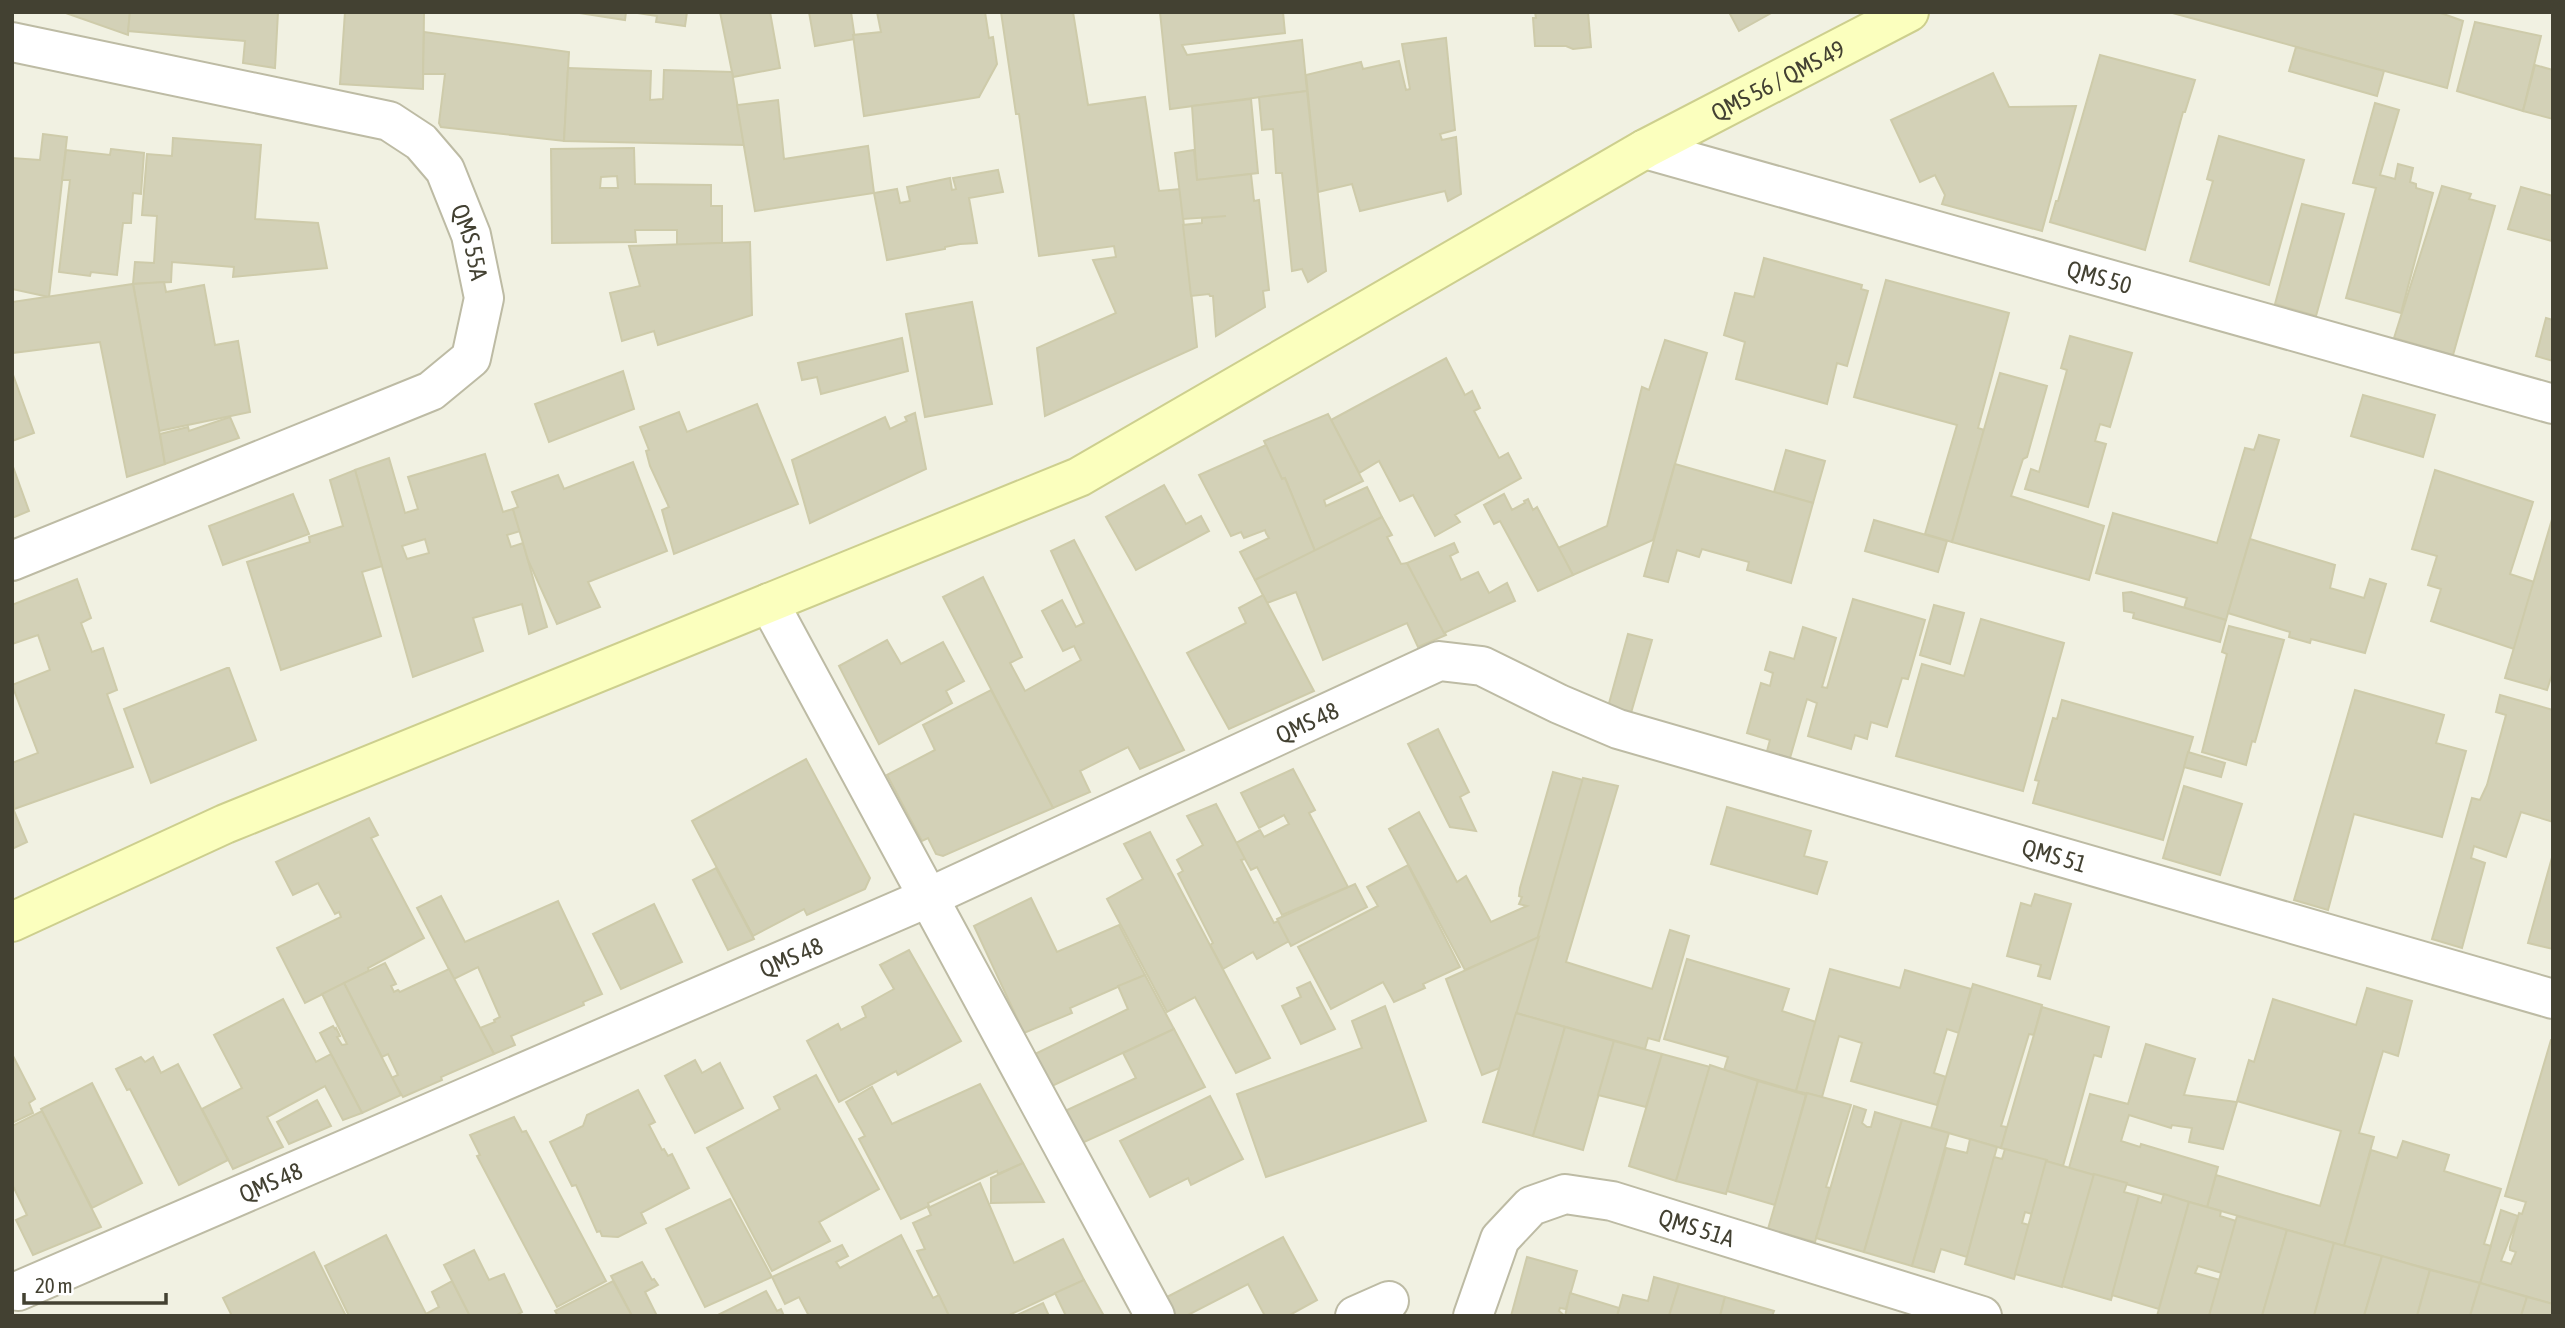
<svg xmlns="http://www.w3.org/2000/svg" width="2565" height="1328" font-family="'Asap Condensed',sans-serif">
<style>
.building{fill:#d3d1b7;stroke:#cecbaa;stroke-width:2;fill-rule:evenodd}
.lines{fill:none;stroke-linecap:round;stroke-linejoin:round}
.street-casing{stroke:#bdbba4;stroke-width:42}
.secondary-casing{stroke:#cdcf8e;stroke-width:42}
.street{stroke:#fff;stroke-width:38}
.secondary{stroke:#fbffbe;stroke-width:38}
.labels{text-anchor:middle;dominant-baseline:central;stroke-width:5;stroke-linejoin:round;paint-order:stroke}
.street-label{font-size:24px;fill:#434132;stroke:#fff}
</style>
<rect width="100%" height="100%" fill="#f1f1e2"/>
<g class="building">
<path d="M63,12H130L128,35Z"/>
<path d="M130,12H278L275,68L243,63L245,41L128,31Z"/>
<path d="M345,12H424L423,89L340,84Z"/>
<path d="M573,12H626L625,20Z"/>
<path d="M631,12H687L685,26L656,22L657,16Z"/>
<path d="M720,12H770L780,68L733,77Z"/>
<path d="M809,12H851L855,39L815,46Z"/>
<path d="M877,12H985L989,38L993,37L997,64L979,97L864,116L853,35L881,32Z"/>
<path d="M1001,12H1073L1088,105L1145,97L1159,191L1180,189L1197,347L1045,416L1037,348L1116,313L1093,260L1116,257L1114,246L1039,256L1019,114H1016Z"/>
<path d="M1160,12H1283L1285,33L1182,45L1187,55L1302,40L1307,91L1170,109Z"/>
<path d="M1535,12H1588L1591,47L1573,49L1566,46H1535L1533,18H1536Z"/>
<path d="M1729,12H1773L1739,31Z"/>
<path d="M2169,12H2438L2463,21L2447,88Z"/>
<path d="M2475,22L2541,36L2523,111L2457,91Z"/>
<path d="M424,32L569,52L564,141L441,127L439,123L445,74H423Z"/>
<path d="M1446,38L1455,130L1440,134L1442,140L1456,137L1461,194L1448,201L1445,191L1360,211L1352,184L1318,192L1306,75L1361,62L1363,69L1399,61L1406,90L1410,89L1402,44Z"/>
<path d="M2296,47L2384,71L2377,96L2289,71Z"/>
<path d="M2100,55L2195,80L2185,112H2183L2145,250L2050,222L2056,201H2058Z"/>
<path d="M2535,65L2553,70V119L2523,111Z"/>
<path d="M568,68L651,71L650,100L663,99L664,70L732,72L744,145L564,141Z"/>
<path d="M1993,73L2009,107L2076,106L2042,231L1942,204L1945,195L1935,175L1920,182L1891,120Z"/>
<path d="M1307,91L1326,271L1308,282L1302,269L1292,271L1282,173H1276L1273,129L1262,130L1259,97Z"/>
<path d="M1251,99L1258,173L1197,180L1192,106Z"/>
<path d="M778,100L784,159L868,146L874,193L755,211L737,105Z"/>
<path d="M2375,103L2399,110L2380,175L2395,179L2398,164L2413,168L2410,182L2416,184V188L2433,193L2401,313L2346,298L2376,188L2353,183Z"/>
<path d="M43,134L67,137L49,297L12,289V158L40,160Z"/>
<path d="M2219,136L2304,160L2269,285L2190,261L2213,181L2207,179Z"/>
<path d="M173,138L261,145L255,219L318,223L327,268L233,277L234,267L172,262L171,282L133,284L135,262L154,263L157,216L142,215L147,154L172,156Z"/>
<path d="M634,148L635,184L711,185V206H722V243L677,245V230H635L636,242L552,243L551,149ZM617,176L618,188H600L601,177Z"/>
<path d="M111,149L144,153L141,194L133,193L131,223H123L117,275L91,272L90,276L59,272L70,180H62L66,150L110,155Z"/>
<path d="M1194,150L1197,180L1251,174L1254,201L1259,200L1269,290L1263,291L1265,307L1216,336L1213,296H1210L1209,294L1191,296L1183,225L1202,223V218L1226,216L1183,219L1175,153Z"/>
<path d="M998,170L1003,192L969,198L977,243L960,244L945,247V249L887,260L874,193L897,189L900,203L910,201L907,187L950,178L952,190L956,189L953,178Z"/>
<path d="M2442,186L2471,194L2469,199L2495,206L2453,355L2394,338Z"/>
<path d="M2521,187L2553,196V245L2552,241L2508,229Z"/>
<path d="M2302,204L2344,214L2316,316L2275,304Z"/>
<path d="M750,242L752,315L658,345L654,331L622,341L610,293L640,286L629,246Z"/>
<path d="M1764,258L1862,285L1861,289L1868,291L1847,366L1837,363L1827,404L1736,379L1745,342L1724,335L1735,293L1754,297Z"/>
<path d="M1886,280L2009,313L1978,428L1984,430L1952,542L1925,534L1957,425L1854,397Z"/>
<path d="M164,282L166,292L204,285L215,345L238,341L250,412L159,431L133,284Z"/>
<path d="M133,284L165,464L127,477L100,342L12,353V302Z"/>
<path d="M972,302L992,404L925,417L906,314Z"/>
<path d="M2546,318L2553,320V361L2536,356Z"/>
<path d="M2070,336L2132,353L2110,427L2100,424L2095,441L2106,444L2088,507L2025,489L2031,469L2039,472L2067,370L2061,368Z"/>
<path d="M902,338L908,371L821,394L817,377L802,380L798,363Z"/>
<path d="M1665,340L1707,353L1653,540L1573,575L1558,548L1607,526L1642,387L1649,390Z"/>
<path d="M1446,358L1465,395L1472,391L1480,408L1474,411L1499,458L1508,453L1521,478L1455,515L1460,522L1435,536L1413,495L1400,501L1379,461L1359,473L1331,420Z"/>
<path d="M623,371L634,409L549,442L535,404Z"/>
<path d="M12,372L34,433L12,441Z"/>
<path d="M2000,373L2047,386L2027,457L2023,459L2011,496L2104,526L2089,580L1952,542Z"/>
<path d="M2363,395L2435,415L2423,457L2351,436Z"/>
<path d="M757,404L798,504L674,554L662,510L669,507L650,466L646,451L649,450L640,427L679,412L687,432Z"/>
<path d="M915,413L926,469L810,523L792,460L885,417L890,429L907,421L905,417Z"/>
<path d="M1328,414L1363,481L1324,500L1326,506L1367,487L1382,517L1315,551L1285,478L1282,479L1264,441Z"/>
<path d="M230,417L239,438L165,464L160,434L188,427L189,431Z"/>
<path d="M2259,435L2279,440L2226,620L2184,608L2187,598L2096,573L2113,513L2217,543L2245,448L2254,450Z"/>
<path d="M1266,445L1282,479L1285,478L1315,551L1255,580L1240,552L1269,538L1266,533L1265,530L1244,538L1241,532L1231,536L1199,475Z"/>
<path d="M1786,450L1825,461L1813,503L1774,492Z"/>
<path d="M485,454L503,512L513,509L520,531L507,535L511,547L523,543L547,627L529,634L522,604L473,618L483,651L413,677L355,470L389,458L405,513L418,509L408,477ZM425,539L429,553L407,559L402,546Z"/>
<path d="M633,462L667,551L588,582L600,607L557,624L528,560L513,509L518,507L512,492L558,475L564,489Z"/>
<path d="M12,464L29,511L12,518Z"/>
<path d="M1675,464L1813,503L1791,583L1747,570L1749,562L1702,549L1699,557L1677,550L1668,582L1644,576Z"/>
<path d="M355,470L382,566L362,572L381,636L281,670L247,562L310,542L309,537L343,526L330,480Z"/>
<path d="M2435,470L2533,502L2510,574L2534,582L2514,649L2431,621L2441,589L2428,585L2437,556L2412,549Z"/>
<path d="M1164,485L1186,524L1201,516L1209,531L1136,570L1106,517Z"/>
<path d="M293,494L309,534L223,565L209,526Z"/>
<path d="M1504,494L1512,510L1525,503L1524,501L1528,499L1533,510L1537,507L1573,575L1538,591L1500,521L1494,524L1484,505Z"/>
<path d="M2553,516V671L2547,690L2505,678Z"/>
<path d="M1382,517L1392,535L1387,537L1401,564L1407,563L1446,635L1418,647L1407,623L1323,660L1296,592L1267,603L1255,580Z"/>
<path d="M1874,520L1947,541L1938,572L1865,551Z"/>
<path d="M2250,539L2335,565L2330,588L2364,598L2370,579L2386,584L2365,653L2311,639L2310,643L2289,637L2290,632L2228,613Z"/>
<path d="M1074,540L1184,750L1140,769L1128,747L1080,771L1090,792L1053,808L943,597L983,577L1022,657L1010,663L1025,691L1081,660L1074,646L1063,651L1042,611L1062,600L1076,627L1084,623L1051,551Z"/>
<path d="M1454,543L1458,552L1450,556L1461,580L1478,572L1489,593L1507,583L1515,601L1444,633L1407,563Z"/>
<path d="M77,579L91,618L81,623L92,652L103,648L117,690L107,694L133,767L14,809L12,763L38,753L12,685L50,670L38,635L12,644V605Z"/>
<path d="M2131,592L2226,620L2220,642L2133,618L2134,613L2124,611L2123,593Z"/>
<path d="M1263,595L1314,691L1229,729L1187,653L1246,623L1239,608Z"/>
<path d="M1853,599L1925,620L1908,679L1902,678L1887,727L1871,722L1867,739L1855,735L1851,749L1808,736L1817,703L1807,699L1790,758L1767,751L1770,740L1747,733L1761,683L1770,686L1773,673L1765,670L1770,652L1794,659L1803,627L1836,638L1822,687L1827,688Z"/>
<path d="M1934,605L1964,613L1950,664L1920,655Z"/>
<path d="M1981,619L2064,643L2023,791L1896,756L1922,664L1964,676Z"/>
<path d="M2229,626L2284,640L2255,742L2252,741L2246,765L2202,752L2227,654L2222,652Z"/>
<path d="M1628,634L1652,640L1631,713L1608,707Z"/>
<path d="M887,640L901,664L943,642L964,681L946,691L952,703L879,744L839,666Z"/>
<path d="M227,668H229L256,740L151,783L124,709Z"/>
<path d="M991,690L1053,808L943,856L936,854L928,838L922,841L887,775L935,750L923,725Z"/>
<path d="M2355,690L2444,715L2436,743L2466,751L2442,837L2354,814L2328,910L2294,900Z"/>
<path d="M2500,695L2553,710V822L2521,812L2506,857L2474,846L2471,858L2485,863L2462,948L2432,939L2472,798L2480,800L2487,785L2506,715L2496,712Z"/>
<path d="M2062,700L2193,737L2163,840L2033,803L2039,781L2035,780L2053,718L2057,719Z"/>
<path d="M1438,729L1469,792L1460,797L1476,831L1450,827L1408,744Z"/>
<path d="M2188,752L2225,763L2221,777L2184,767Z"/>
<path d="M806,759L870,878L865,889L807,915L804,909L753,936L692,821Z"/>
<path d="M1293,769L1315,810L1309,813L1348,887L1282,915L1257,867L1251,870L1236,843L1260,830L1264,837L1289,824L1284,815L1259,828L1241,793Z"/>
<path d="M1553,772L1583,780L1539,937L1465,970L1389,829L1419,812L1457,882L1466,876L1491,922L1527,906L1519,904L1522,897L1519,896L1520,888Z"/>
<path d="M1583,778L1618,786L1566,962L1652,989L1670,930L1689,936L1659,1041L1648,1038L1645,1049L1516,1013Z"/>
<path d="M2184,786L2242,804L2220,875L2163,858Z"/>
<path d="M1216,804L1245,859L1241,860L1274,923L1278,921L1289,941L1257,959L1253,952L1223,969L1210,945L1213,943L1178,874L1183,871L1177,860L1203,845L1187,816Z"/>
<path d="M12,806L27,842L12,849Z"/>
<path d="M1727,807L1811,831L1804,856L1827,862L1817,894L1711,864Z"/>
<path d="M369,818L378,835L371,838L424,938L368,968L369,971L305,1003L277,948L341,917L339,912L335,914L318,883L293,895L276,862Z"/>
<path d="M1150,832L1228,979L1270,1058L1236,1073L1195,997L1167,1012L1107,899L1143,879L1124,844Z"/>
<path d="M2553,854V949L2528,943Z"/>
<path d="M1408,865L1460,967L1423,984L1425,988L1394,1002L1383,982L1331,1009L1298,947L1378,906L1367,887Z"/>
<path d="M716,868L754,939L728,950L693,880Z"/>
<path d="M1355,884L1367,907L1291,946L1277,919Z"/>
<path d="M2035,894L2071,904L2050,979L2038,976L2041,965L2007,956L2021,903L2031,906Z"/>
<path d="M441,896L465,942L558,901L602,994L583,1002L584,1005L511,1036L515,1045L494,1054L480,1028L495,1022L494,1020L500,1017L478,967L454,979L417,908Z"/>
<path d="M1031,898L1057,952L1119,925L1145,975L1070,1008L1072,1013L1024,1033L974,926Z"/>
<path d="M654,904L682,962L621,989L593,934Z"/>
<path d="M1539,937L1500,1068L1482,1075L1446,979Z"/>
<path d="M909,950L961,1041L898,1075L896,1071L839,1102L807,1041L838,1024L841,1030L866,1017L862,1007L894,989L880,965Z"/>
<path d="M1687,959L1789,989L1782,1011L1816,1022L1796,1091L1724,1070L1728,1057L1664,1039Z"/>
<path d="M385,963L396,984L391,986L394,992L398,990L400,992L449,969L494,1054L441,1077L442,1080L403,1097L391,1078L398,1075L388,1054L382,1057L344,983Z"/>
<path d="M1830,969L1900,988L1905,970L1971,989L1959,1033L1947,1029L1934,1073L1946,1077L1937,1105L1851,1081L1862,1043L1839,1036L1822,1097L1796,1091Z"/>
<path d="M1145,975L1174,1029L1052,1086L1035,1054L1128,1009L1118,986Z"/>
<path d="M1310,982L1335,1029L1301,1044L1282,1006L1301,997L1297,988Z"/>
<path d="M344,983L401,1095L362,1113L320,1033L333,1026L335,1029L336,1028L340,1036L337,1037L342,1045L347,1044L322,994Z"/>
<path d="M1973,984L2042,1005L2034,1035L2029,1034L2001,1126L2007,1127L2001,1148L1931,1128Z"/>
<path d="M2367,988L2412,1001L2398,1056L2383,1051L2359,1133L2374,1137L2344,1246L2207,1207L2216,1175L2320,1206L2341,1131L2237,1101L2249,1060L2254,1062L2273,999L2356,1025Z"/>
<path d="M283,999L316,1062L331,1054L362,1113L343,1120L325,1086L267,1117L283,1147L233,1169L202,1109L242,1088L214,1035Z"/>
<path d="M1385,1006L1426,1121L1266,1177L1237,1094L1362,1048L1352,1021Z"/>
<path d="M2042,1007L2109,1027L2101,1057L2094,1055L2063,1166L2001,1148Z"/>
<path d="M1516,1013L1565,1027L1533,1136L1483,1122Z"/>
<path d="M1565,1027L1614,1041L1583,1150L1533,1136Z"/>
<path d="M1174,1029L1205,1087L1082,1143L1065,1111L1136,1078L1123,1053Z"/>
<path d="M2551,1040H2553V1304L2480,1283L2501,1210L2518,1216L2501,1261L2511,1264L2516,1252L2510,1250V1247L2519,1213L2522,1214L2526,1202L2505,1196Z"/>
<path d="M1614,1041L1662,1054L1646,1107L1598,1095Z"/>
<path d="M2146,1044L2195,1059L2184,1095L2237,1102L2223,1149L2189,1142L2192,1128L2172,1125L2171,1128L2129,1115L2121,1141L2140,1147L2141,1144L2218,1167L2207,1207L2069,1168L2090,1094L2128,1104Z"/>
<path d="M12,1054L35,1099L29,1103L33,1113L12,1123Z"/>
<path d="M1662,1054L1710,1067L1676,1181L1629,1166Z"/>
<path d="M141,1057L145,1062L153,1057L161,1073L178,1064L228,1160L179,1185L130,1089L127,1090L116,1069Z"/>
<path d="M695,1060L702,1073L720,1063L743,1108L695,1133L665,1076Z"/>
<path d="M1710,1065L1758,1081L1726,1194L1676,1181Z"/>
<path d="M816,1075L879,1189L819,1222L830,1241L772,1271L707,1148L780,1109L774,1097Z"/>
<path d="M1758,1081L1806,1095L1775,1205L1727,1191Z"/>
<path d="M92,1083L142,1183L92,1208L41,1109Z"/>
<path d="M980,1084L1023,1163L998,1174L997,1171L928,1203L929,1206L901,1219L859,1139L865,1136L846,1102L872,1087L892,1124Z"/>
<path d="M638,1090L655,1122L649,1125L662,1150L664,1149L668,1156L672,1154L689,1188L641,1213L646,1223L618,1237L602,1236L600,1231L597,1232L576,1185L572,1186L550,1142L583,1126L587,1115Z"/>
<path d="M1807,1093L1851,1105L1826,1187L1830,1188L1815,1242L1768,1229Z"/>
<path d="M1210,1096L1243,1159L1191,1185L1188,1178L1150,1197L1120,1141Z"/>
<path d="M317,1100L331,1126L289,1144L277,1122Z"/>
<path d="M1854,1106L1866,1110L1862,1123L1867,1127H1871L1875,1112L1902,1120L1864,1252L1816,1238Z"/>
<path d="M42,1111L101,1227L33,1255L16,1220L27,1215L12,1184V1126Z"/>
<path d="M514,1117L522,1132L526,1131L606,1281L557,1307L477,1156L480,1155L470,1135Z"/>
<path d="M1902,1120L1949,1133L1912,1266L1864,1252Z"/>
<path d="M1970,1139L1997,1147L1967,1257L1941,1249L1934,1272L1912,1266L1946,1148L1967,1153Z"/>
<path d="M2403,1141L2449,1155L2444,1171L2501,1189L2484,1244L2491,1246L2480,1283L2344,1246L2371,1150L2397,1158Z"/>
<path d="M2005,1149L2047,1160L2032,1214L2025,1212L2022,1223L2029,1225L2014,1279L1965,1264L1994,1157L2002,1159Z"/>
<path d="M2046,1161L2094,1175L2062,1287L2015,1274Z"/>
<path d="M1023,1163L1044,1202L991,1203V1178Z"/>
<path d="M2094,1174L2127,1183L2124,1192L2139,1196L2111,1300L2062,1286Z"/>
<path d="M980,1183L1014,1263L1063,1239L1084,1280L1007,1316H949L917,1251L925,1249L913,1223L931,1215L928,1208Z"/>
<path d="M2164,1194L2189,1202L2159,1309L2112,1295L2139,1196L2161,1203Z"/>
<path d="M730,1199L772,1277L705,1307L666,1229Z"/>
<path d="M2189,1202L2221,1211L2220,1216L2236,1221L2222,1273L2198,1266L2195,1273L2220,1280L2209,1316H2157Z"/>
<path d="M2237,1216L2287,1230L2262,1316H2209Z"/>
<path d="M2287,1230L2334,1243L2314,1316H2262Z"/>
<path d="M386,1235L426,1314L439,1307L432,1292L452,1281L470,1316H349L325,1266Z"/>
<path d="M901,1235L933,1298L939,1295L949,1316H809L799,1297L785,1304L772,1277L842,1245L848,1256L836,1262L840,1268Z"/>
<path d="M1283,1237L1317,1300L1288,1316H1265L1248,1284L1186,1316H1175L1165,1298Z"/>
<path d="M2334,1243L2382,1256L2364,1316H2314Z"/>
<path d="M474,1250L489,1280L504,1274L522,1312L515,1316H470L444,1265Z"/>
<path d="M314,1252L346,1316H232L223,1298Z"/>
<path d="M2382,1256L2430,1270L2417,1316H2364Z"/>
<path d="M1527,1257L1577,1271L1566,1309L1560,1308L1559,1311L1565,1316H1511Z"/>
<path d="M642,1262L652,1280L654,1279L658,1285L645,1292L657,1316H632L611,1276Z"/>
<path d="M2430,1270L2480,1283L2470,1316H2417Z"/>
<path d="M1654,1277L1679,1284L1669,1316H1617L1623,1295L1648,1301Z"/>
<path d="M1084,1280L1104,1316H1066L1055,1293Z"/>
<path d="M613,1281L632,1316H558L555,1311Z"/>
<path d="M2480,1283L2527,1297L2521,1316H2470Z"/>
<path d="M1679,1284L1725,1297L1720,1316H1669Z"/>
<path d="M766,1291L777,1311L781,1309L784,1316H716Z"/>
<path d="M1570,1293L1619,1308L1617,1316H1565Z"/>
<path d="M1725,1297L1774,1311L1772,1316H1720Z"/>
<path d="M2527,1297L2553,1304V1316H2521Z"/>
<path d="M1043,1303L1049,1316H1015Z"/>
</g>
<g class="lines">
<defs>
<g id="street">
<path id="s1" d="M12,42L389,121L421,142L445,170L471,235L484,298L471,358L431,391L12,561"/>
<path id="s2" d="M1645,149L2553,404"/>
<path d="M769,603L1155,1316"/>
<path id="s3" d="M18,1291L927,898L1439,661L1482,666L1559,704L1618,729L2553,999"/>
<path d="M1355,1316L1389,1301"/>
<path id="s4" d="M1473,1316L1500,1239L1531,1206L1565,1194L1612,1201L1982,1316"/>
</g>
<g id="secondary">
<path id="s5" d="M12,922L225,824L1079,477L1645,149L1909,12"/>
</g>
</defs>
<use href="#street" class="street-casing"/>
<use href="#secondary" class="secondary-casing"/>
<use href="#street" class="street"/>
<use href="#secondary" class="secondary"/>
</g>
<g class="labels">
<g class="street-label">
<text stroke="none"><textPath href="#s5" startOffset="1960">QMS 56 / QMS 49</textPath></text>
<text stroke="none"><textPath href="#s1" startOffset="537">QMS 55A</textPath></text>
<text stroke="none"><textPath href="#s2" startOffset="472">QMS 50</textPath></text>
<text stroke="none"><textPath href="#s3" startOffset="1409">QMS 48</textPath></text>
<text stroke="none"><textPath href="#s3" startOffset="2202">QMS 51</textPath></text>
<text stroke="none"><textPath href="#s3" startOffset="842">QMS 48</textPath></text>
<text stroke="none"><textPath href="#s3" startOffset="275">QMS 48</textPath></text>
<text stroke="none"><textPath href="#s4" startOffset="299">QMS 51A</textPath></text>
</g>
</g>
<rect width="2565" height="1328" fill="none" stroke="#434132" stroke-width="28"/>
<path d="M24 1293v10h142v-10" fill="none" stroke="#434132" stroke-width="3.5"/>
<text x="35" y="1293" font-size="21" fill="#434132" stroke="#ffffff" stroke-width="5" paint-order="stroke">20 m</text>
</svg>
